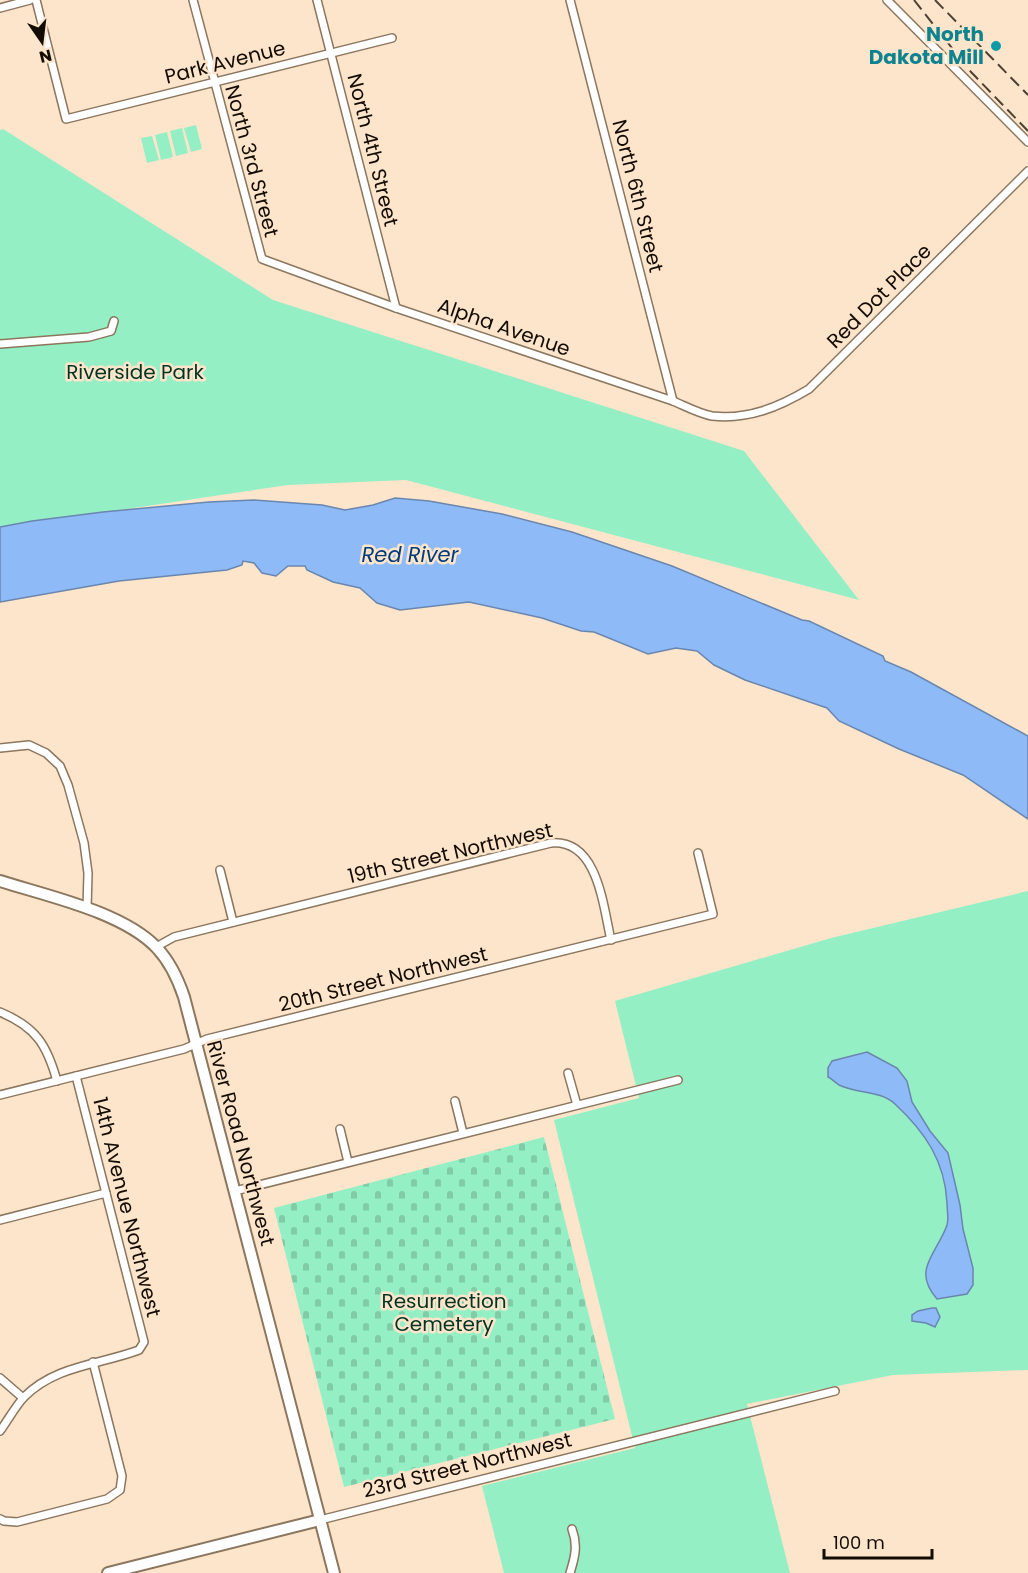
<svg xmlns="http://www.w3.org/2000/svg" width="1028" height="1573" font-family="Poppins,sans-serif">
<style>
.green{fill:#95efc4}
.cemetery{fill:url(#cemetery-stones)}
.water{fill:#8ebbf8;stroke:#6986af;stroke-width:1.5}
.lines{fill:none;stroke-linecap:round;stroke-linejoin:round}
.street-casing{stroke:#8b765e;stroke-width:10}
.secondary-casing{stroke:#8b765e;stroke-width:14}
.street{stroke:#fff;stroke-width:7}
.secondary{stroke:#fff;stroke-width:10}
.rail{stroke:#4c4135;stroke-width:2;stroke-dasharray:12 6;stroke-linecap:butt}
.culture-dot{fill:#0f9aa8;stroke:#fde5cb;stroke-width:2}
.labels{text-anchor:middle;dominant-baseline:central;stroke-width:5;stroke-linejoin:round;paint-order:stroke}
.culture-label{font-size:20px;font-weight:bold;fill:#0d838f;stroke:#fde5cb;text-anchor:end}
.street-label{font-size:20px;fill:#130c04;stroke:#fde5cb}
.park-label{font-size:20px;fill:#003321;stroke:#fde5cb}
.water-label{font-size:21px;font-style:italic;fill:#003b7c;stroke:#fde5cb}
</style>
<defs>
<pattern id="cemetery-stones" width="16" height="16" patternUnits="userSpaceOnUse" patternTransform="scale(1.5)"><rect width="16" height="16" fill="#95efc4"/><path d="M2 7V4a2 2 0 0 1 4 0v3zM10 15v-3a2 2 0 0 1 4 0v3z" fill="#80cca7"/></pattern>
</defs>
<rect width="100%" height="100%" fill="#fde5cb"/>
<g class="green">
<path d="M196,125L202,149L191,152L184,128Z"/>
<path d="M182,128L188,153L176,156L170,131Z"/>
<path d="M3,129L273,300L744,451L859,600L406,480L288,485L0,528V130Z"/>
<path d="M167,132L173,157L161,160L155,135Z"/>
<path d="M152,136L159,160L147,163L141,138Z"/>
<path d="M1028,891V1370L893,1375L747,1404L790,1573H504L482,1486L635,1448L554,1120L639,1098L615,1001L831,938Z"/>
</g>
<path class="cemetery" d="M544,1137L615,1419L344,1487L274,1208Z"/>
<g class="water">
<path d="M395,498L429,501L502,514L572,532L672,566L802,620L809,621L883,656L885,661L911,672L1028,736V819L963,775L899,749L839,721L827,708L745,680L714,665L697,651L676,648L648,654L594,632L581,631L542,618L469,602L400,610L377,603L360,588L333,582L307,570L305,566H288L276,576L262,573L254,563L243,561L242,565L227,570L119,581L0,602V527L32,521L103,512L209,502L254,500L322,505L345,510L373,505Z"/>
<path d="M867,1052L897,1068L907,1081L912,1102L930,1131L948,1153L960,1205L963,1229L973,1268V1285L967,1294L937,1299C911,1269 937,1254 947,1225C949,1219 947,1210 947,1203C945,1161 925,1132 895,1104C880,1090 857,1094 839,1085C836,1083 832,1079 828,1077V1068L832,1061Z"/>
<path d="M932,1308H936L940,1317L935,1327L926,1323L912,1321V1315L918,1311Z"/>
</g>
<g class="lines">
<defs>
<g id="street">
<path d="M36,0L66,119L392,38"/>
<path d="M193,0L262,259L396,308L673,401C685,406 700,414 712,416C748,420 779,407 809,389L1028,171"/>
<path d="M317,0L396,308"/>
<path d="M570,0L673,401"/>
<path d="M887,0L1028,142"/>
<path d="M0,8L30,0"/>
<path d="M0,344L89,337L111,331L114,321"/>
<path d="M0,748L29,745L46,753L60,766L68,785L84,843L88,873L87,909"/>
<path d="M220,870L233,922"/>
<path d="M156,947L174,937L551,843C598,839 603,906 611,940"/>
<path d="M0,1012C36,1027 47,1045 57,1081"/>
<path d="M568,1073L577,1105"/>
<path d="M0,1095L184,1049L207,1039L713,914L698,853"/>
<path d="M455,1101L463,1133"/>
<path d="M340,1129L348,1162"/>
<path d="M235,1191L678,1080"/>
<path d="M0,1220L106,1193"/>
<path d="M0,1378L23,1398"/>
<path d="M0,1431C8,1420 15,1407 24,1397C56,1365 99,1365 139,1350L144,1342L76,1076"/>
<path d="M0,1519L4,1521L17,1522L107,1499L120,1490L122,1476L93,1362"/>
<path d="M320,1520L835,1391"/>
<path d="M570,1573C575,1557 578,1545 572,1529"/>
</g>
<g id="secondary">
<path d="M0,881C47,896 123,912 157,948C170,962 178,979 184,997L334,1573"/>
<path d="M108,1573L320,1520"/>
</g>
</defs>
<use href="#street" class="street-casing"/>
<use href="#secondary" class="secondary-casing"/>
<use href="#street" class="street"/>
<use href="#secondary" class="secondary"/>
<g class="rail">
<path d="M914,0L971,72L1028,131"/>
<path d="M935,0L1028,95"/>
</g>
</g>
<circle class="culture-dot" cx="996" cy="46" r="6"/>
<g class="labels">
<g class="culture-label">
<text x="984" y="34">North<tspan x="984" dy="23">Dakota Mill</tspan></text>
</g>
<g class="street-label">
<text transform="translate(225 62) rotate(-14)">Park Avenue</text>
<text transform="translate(373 150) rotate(76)">North 4th Street</text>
<text transform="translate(252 161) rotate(75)">North 3rd Street</text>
<text transform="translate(638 196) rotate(76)">North 6th Street</text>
<text transform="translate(879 296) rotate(-45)">Red Dot Place</text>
<text transform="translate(504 327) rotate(19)">Alpha Avenue</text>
<text transform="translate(450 853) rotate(-13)">19th Street Northwest</text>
<text transform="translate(383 979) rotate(-14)">20th Street Northwest</text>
<text transform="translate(241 1143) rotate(75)">River Road Northwest</text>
<text transform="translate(127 1207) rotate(76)">14th Avenue Northwest</text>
<text transform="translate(467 1465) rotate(-14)">23rd Street Northwest</text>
</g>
<g class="park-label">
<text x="135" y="372">Riverside Park</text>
<text x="444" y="1301">Resurrection<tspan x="444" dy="23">Cemetery</tspan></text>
</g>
<g class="water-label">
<text x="410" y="554">Red River</text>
</g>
</g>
<g transform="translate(42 42) rotate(166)" stroke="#fde5cb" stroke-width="4.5" paint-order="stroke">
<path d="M0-4.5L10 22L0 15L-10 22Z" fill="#130c04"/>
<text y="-9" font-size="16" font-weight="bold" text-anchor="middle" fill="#130c04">N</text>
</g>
<path d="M824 1549v9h108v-9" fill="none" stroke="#130c04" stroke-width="3"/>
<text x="833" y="1549" font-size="18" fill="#130c04" stroke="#fde5cb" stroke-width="4.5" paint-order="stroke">100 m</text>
</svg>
